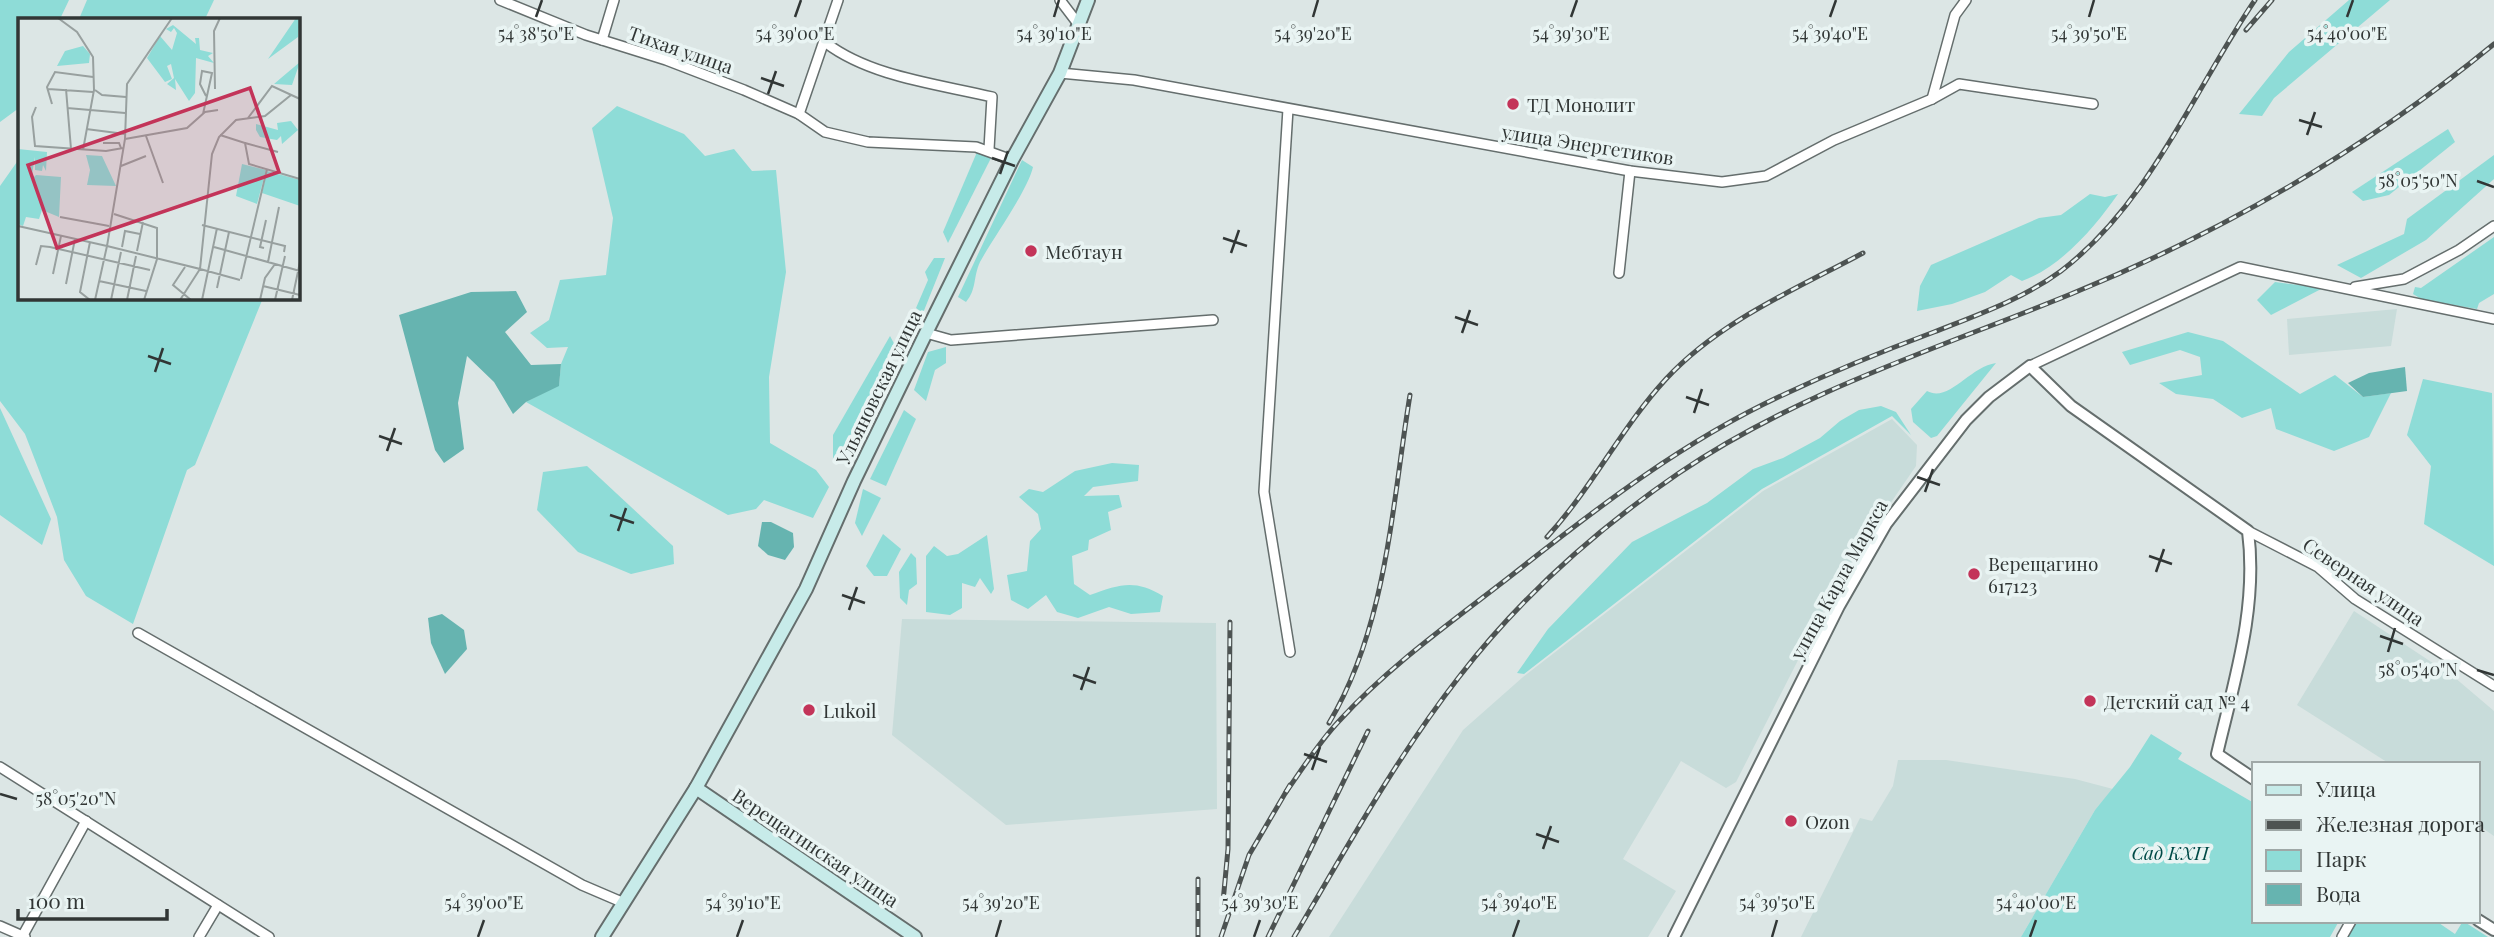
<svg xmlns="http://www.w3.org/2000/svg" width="2494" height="937" font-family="'Playfair Display',serif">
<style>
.built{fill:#c8dcda}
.green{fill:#8edcd7}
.water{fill:#66b4b0}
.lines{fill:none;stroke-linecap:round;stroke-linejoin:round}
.minor-casing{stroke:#656e6d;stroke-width:12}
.tertiary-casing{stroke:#656e6d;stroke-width:14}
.secondary-casing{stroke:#656e6d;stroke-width:16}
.minor{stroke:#fff;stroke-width:9}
.tertiary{stroke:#fff;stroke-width:10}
.secondary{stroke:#c7ebe9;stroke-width:12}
.rail-casing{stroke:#4d5352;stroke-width:5}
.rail{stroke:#e9f4f3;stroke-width:2.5;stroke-dasharray:8;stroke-linecap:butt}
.ticks{fill:none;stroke:#313635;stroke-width:2.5}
.poi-dot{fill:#c33459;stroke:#e9f4f3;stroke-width:2.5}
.labels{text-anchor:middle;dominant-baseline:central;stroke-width:7;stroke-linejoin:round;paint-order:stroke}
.street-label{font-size:19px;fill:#313635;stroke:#e9f4f3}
.poi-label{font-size:19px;fill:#313635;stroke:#e9f4f3;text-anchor:start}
.park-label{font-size:19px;font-style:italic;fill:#004a47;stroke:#e9f4f3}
.inset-road{fill:none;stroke:#98a09f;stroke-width:2}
.view{fill:#c33459;fill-opacity:0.15;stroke:#c33459;stroke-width:3.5}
.inset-edge{fill:none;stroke:#313635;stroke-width:3.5}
.ticks-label{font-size:18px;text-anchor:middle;fill:#313635;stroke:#e9f4f3;stroke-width:7;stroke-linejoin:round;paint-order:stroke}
</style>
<rect width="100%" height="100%" fill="#dce6e5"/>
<g class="built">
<path d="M2397,309L2391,346L2289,355L2287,319Z"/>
<path d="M1892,419L1917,445L1916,466L1859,549L1823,611L1736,782L1726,788L1681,761L1623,859L1676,891L1648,937H1329L1463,730L1523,677L1763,491Z"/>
<path d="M2354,611L2454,677L2494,711V836L2478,825V764H2390L2297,705Z"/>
<path d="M902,619L1216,623L1217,809L1006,825L892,735Z"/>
<path d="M1898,760H1946L2075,779L2113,789L2095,810L2021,937H1801L1860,818L1872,821L1893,786Z"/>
</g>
<g class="green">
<path d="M0,0H69L60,19H19V108L0,122Z"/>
<path d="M87,0H214L205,19H79Z"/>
<path d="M2349,0H2390L2274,98L2262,116L2239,114L2289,52Z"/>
<path d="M617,106L684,134L705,156L734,149L752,171L776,170L786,272L769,377L770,443L816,470L829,487L813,518L764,500L756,509L728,515L526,402L559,385L561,364L568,347L547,348L530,333L549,320L560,280L606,275L613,218L592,128Z"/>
<path d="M2448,129L2455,142L2389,195L2363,201L2352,192Z"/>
<path d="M977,152L991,158L948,243L943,232Z"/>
<path d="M2494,155V179L2426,240L2361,278L2337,265L2404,234L2407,219Z"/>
<path d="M19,159V298H263L195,465L187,470L133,624L86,596L64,560L57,517L25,434L0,401V186Z"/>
<path d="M1022,160L1033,167C1028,190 993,238 980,262C973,277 977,289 966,302L958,297Z"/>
<path d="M2090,194L2105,197L2118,194C2095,227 2061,267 2022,281L2011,275L1985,292L1952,304L1917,311L1920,286L1931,265L2039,218L2061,215Z"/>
<path d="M2494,237V294L2479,303L2477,309L2423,300L2413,294L2415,287L2421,288Z"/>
<path d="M934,258H945L923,313L916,308L928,280L925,272Z"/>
<path d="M2275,282L2323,288L2271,315L2257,300Z"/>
<path d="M2188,332L2223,341L2300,394L2335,375L2363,397L2391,393L2369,437L2334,451L2276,429L2271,408L2242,418L2213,399L2176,394L2159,383L2202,375L2200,357L2180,350L2130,365L2122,352Z"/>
<path d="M890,336L897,349L845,445L833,459V435Z"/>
<path d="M946,347V363L935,370L926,401L914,390L928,352Z"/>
<path d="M1996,363L1937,436L1931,438L1913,422L1911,409L1927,391C1949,403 1969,367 1996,363Z"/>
<path d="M2423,379L2492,393L2494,566L2424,524L2431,466L2407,435Z"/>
<path d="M1881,406L1896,412L1911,435L1892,416L1762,489L1524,674L1517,673L1548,629L1632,542L1707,503L1753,469L1783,458L1820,438L1840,421L1859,410Z"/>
<path d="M0,408L51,519L42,545L0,515Z"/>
<path d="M904,410L916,419L886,486L870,479Z"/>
<path d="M1112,463L1139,465L1138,481L1093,487L1084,496L1119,495L1122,507L1108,512L1111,530L1089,540L1088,550L1072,556L1074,584L1090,595C1120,584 1135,579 1163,596L1160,612L1131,614L1109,607L1078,618L1057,612L1046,595L1028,609L1011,600L1007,575L1027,571L1030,541L1041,529L1038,514L1019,497L1029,489L1043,492L1075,471Z"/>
<path d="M587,466L673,546L674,564L631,574L578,552L537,510L543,472Z"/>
<path d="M863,489L881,498L862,536L855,523Z"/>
<path d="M883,534L901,549L887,576H874L866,566Z"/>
<path d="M987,535L994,589L991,594L980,578L975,587L962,583V608L950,615L926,612V556L934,546L947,556L958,554Z"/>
<path d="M911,553L916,558L917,584L909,590L907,605L900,598L899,572Z"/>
<path d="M2151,734L2182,753L2178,759L2254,803V921H2339L2330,937H2021L2095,810L2130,767Z"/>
<path d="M2355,921H2436L2455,934L2463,921L2488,937H2345Z"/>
</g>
<g class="water">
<path d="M516,291L527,312L505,332L531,365L561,364L559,386L526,402L513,414L494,382L467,356L458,403L464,449L444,463L435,450L399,315L471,292Z"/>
<path d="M2405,367L2407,391L2363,397L2348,383L2369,373Z"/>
<path d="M762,522H771L793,533L794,547L785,560L768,555L758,546Z"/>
<path d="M442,614L464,630L467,649L445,674L431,643L428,618Z"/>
</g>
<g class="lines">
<defs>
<g id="minor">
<path d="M500,0L586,35L666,60L744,90L799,114L825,132L868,142L976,147L1012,160"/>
<path d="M1060,0L1079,25"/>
<path d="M602,40L614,0"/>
<path d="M826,43C871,77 938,84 992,97L989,149"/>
<path d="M1060,73L1134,80L1630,171L1722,182L1766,176L1834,140L1932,99L1959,84L2093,104"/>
<path d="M1932,99L1955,15L1966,0"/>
<path d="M1288,109L1264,492L1290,652"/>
<path d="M799,114L838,0"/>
<path d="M1619,273L1630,171"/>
<path d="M2355,287L2404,279L2459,250L2494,226"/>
<path d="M926,333L951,340L1213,320"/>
<path d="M2030,366L2240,267L2494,319"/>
<path d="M2248,531L2318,567L2355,599L2494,686"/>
<path d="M138,633L582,885L624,903"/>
<path d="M0,767L269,937"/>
<path d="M0,926L25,937"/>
<path d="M22,937L86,821"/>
<path d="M199,937L218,905"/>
<path d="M2342,937L2351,921"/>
</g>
<g id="tertiary">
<path d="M2478,920L2494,930"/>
<path d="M1674,937L1839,606L1886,524L1966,420L1989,397L2030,366L2071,406L2248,531C2258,608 2234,681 2217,754L2254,779"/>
</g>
<g id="secondary">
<path d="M696,788L915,937"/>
<path d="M602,937L696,788L806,589L854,481L926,333L1012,160L1060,73L1088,0"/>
</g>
</defs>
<use href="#minor" class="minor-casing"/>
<use href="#tertiary" class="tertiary-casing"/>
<use href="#secondary" class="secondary-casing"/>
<use href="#minor" class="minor"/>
<use href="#tertiary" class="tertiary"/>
<use href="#secondary" class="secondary"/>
<defs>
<g id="rail">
<path d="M2246,30L2272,0"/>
<path d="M1547,537C1592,488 1621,428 1666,379C1720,321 1794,290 1863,253"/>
<path d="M1329,723C1387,626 1392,504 1410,395"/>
<path d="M1286,792C1303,768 1319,742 1340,720C1390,665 1453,621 1512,575C1598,507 1685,440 1785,394C1834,371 1883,351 1934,332C1977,315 2023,299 2061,271C2150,203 2194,90 2255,0"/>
<path d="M1198,879V937"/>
<path d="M1223,902L1228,849L1230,622"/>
<path d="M1221,937L1249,855L1290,785"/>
<path d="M1268,937L1368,731"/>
<path d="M1294,937C1346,849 1396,758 1459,677C1520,598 1597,529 1679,473C1800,391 1937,349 2071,294C2223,232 2367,148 2494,44"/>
</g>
</defs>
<use href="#rail" class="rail-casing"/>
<use href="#rail" class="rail"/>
</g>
<path class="ticks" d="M536,17L542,0M795,17L801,0M1054,17L1059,0M1313,17L1318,0M1571,17L1577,0M1830,17L1836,0M2089,17L2094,0M2347,17L2353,0M761,78L784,86M768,94L776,71M2299,120L2322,127M2307,135L2315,112M992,158L1015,166M1000,174L1008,151M2477,181L2494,187M1223,238L1247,246M1231,253L1239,230M1455,317L1478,325M1462,333L1470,310M148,356L171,364M155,372L163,348M1686,397L1709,405M1694,413L1702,389M379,436L402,444M387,451L395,428M1917,477L1940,485M1925,492L1933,469M610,515L634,523M618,531L626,508M2149,556L2172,564M2156,572L2164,549M842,595L865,603M849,610L857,587M2380,636L2403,644M2388,652L2395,628M2477,670L2494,675M1073,675L1096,683M1081,690L1089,667M1304,754L1327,762M1312,770L1320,747M0,794L17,799M1536,834L1559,842M1543,849L1551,826M478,937L484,920M737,937L743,920M996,937L1001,920M1254,937L1260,920M1513,937L1519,920M1772,937L1777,920M2030,937L2036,920"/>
<g class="poi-dot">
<circle cx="1513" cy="104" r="7"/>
<circle cx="1031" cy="251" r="7"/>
<circle cx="1974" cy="574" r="7"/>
<circle cx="2090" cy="701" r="7"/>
<circle cx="809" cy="710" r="7"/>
<circle cx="1791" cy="821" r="7"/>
</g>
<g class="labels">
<g class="street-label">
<text transform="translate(681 49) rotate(19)">Тихая улица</text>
<text transform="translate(1588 144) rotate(9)">улица Энергетиков</text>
<text transform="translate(878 387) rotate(-64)">Ульяновская улица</text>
<text transform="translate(1838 579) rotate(-61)">улица Карла Маркса</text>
<text transform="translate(2364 581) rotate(34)">Северная улица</text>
<text transform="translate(816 847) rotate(34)">Верещагинская улица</text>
</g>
<g class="poi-label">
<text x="1527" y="104">ТД Монолит</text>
<text x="1045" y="251">Мебтаун</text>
<text x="1988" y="563">Верещагино<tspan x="1988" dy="22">617123</tspan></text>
<text x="2104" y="701">Детский сад № 4</text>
<text x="823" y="710">Lukoil</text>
<text x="1805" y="821">Ozon</text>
</g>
<g class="park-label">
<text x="2170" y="852">Сад КХП</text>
</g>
</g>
<g transform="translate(18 18)">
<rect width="282" height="282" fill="#dce6e5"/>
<path d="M278,0H282L280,19L250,41ZM155,7L178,26L177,20H181L182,32L195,35L190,38L196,45L178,40L177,75L171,83L157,61L158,72L149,66L156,60L153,46L149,48L154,61L147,64L129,40L142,18L154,32L159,15L156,10L153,14L148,11ZM65,28L72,36L71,45L39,48L47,33ZM282,44L274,67L256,66L263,60ZM273,103L280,112L264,126L263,118L259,122L242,119L238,112V106L260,112L259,105ZM0,131L29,134L28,153L25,147L24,153L17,152V139L13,162L18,157L43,159L41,199L24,192L21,201L8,199L5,208L0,206ZM68,137L84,138L98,168L69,167L72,152ZM224,146L248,152L239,186L218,178ZM249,153L282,162V188L244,175Z" fill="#8edcd7"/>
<path class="inset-road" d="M40,0L59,14L75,39L76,72L65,132M154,0L109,66L107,121L89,228L182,251L162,282M30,71L75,74M48,71L53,131M197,71L196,13L202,0M77,72L84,77L108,79M34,86L29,69L37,54L75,59M18,89L14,99L17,128L88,133L105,130M49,90L107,95M185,96L194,55L184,53L182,66L188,78M230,100L254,68L282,81M68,111L107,116M202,117L227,125L231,146L282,161M128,118L145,165M107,121L169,110L187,94L200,92M85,125H101L103,130M227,125L260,134M103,148L128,138M96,196L139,210V241L126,282M42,199L91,208M184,207L267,228L266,234M0,208L89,228L77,282M72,224L62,274L72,282M104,229L107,213L122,216M196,229L282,253M246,230L242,229L248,202M119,233L125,204M250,244L261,189M18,247L23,228L32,229L132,252M167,249L155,267L173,282M35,256L43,218M223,261L249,151M222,262L182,251L194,136L201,119L218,102L247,98L273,77M81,263L128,273M48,266L57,221M245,268L282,277M199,270L211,214M93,282L103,234M109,282L118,238M184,282L199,210M242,282L247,260L257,246M257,282L267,238M274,282L282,244"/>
<path class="view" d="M232,70L261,154L39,230L10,147Z"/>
<rect width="282" height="282" class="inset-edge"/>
</g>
<g class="ticks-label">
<text x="536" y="40">54°38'50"E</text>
<text x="795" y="40">54°39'00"E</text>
<text x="1054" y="40">54°39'10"E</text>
<text x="1313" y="40">54°39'20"E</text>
<text x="1571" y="40">54°39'30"E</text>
<text x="1830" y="40">54°39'40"E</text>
<text x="2089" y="40">54°39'50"E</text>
<text x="2347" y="40">54°40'00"E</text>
<text x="2418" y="187">58°05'50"N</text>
<text x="2418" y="676">58°05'40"N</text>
<text x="76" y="805">58°05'20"N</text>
<text x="484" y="909">54°39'00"E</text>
<text x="743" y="909">54°39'10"E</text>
<text x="1001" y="909">54°39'20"E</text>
<text x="1260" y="909">54°39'30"E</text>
<text x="1519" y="909">54°39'40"E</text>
<text x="1777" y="909">54°39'50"E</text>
<text x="2036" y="909">54°40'00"E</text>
</g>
<rect x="2252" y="762" width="228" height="161" fill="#e9f4f3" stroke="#9fa8a7" stroke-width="2"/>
<rect x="2266" y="785" width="35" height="10" fill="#c7ebe9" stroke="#9fa8a7" stroke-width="2"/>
<text x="2316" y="797" font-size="21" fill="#313635">Улица</text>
<rect x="2266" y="820" width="35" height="10" fill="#4d5352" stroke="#9fa8a7" stroke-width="2"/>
<text x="2316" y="832" font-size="21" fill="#313635">Железная дорога</text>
<rect x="2266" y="850" width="35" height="21" fill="#8edcd7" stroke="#9fa8a7" stroke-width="2"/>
<text x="2316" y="867" font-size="21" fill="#313635">Парк</text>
<rect x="2266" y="884" width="35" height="21" fill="#66b4b0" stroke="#9fa8a7" stroke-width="2"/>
<text x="2316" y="902" font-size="21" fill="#313635">Вода</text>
<path d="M18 909v10h149v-10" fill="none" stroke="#313635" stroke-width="3.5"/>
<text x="28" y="909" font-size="21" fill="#313635" stroke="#e9f4f3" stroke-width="5" paint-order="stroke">100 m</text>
</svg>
